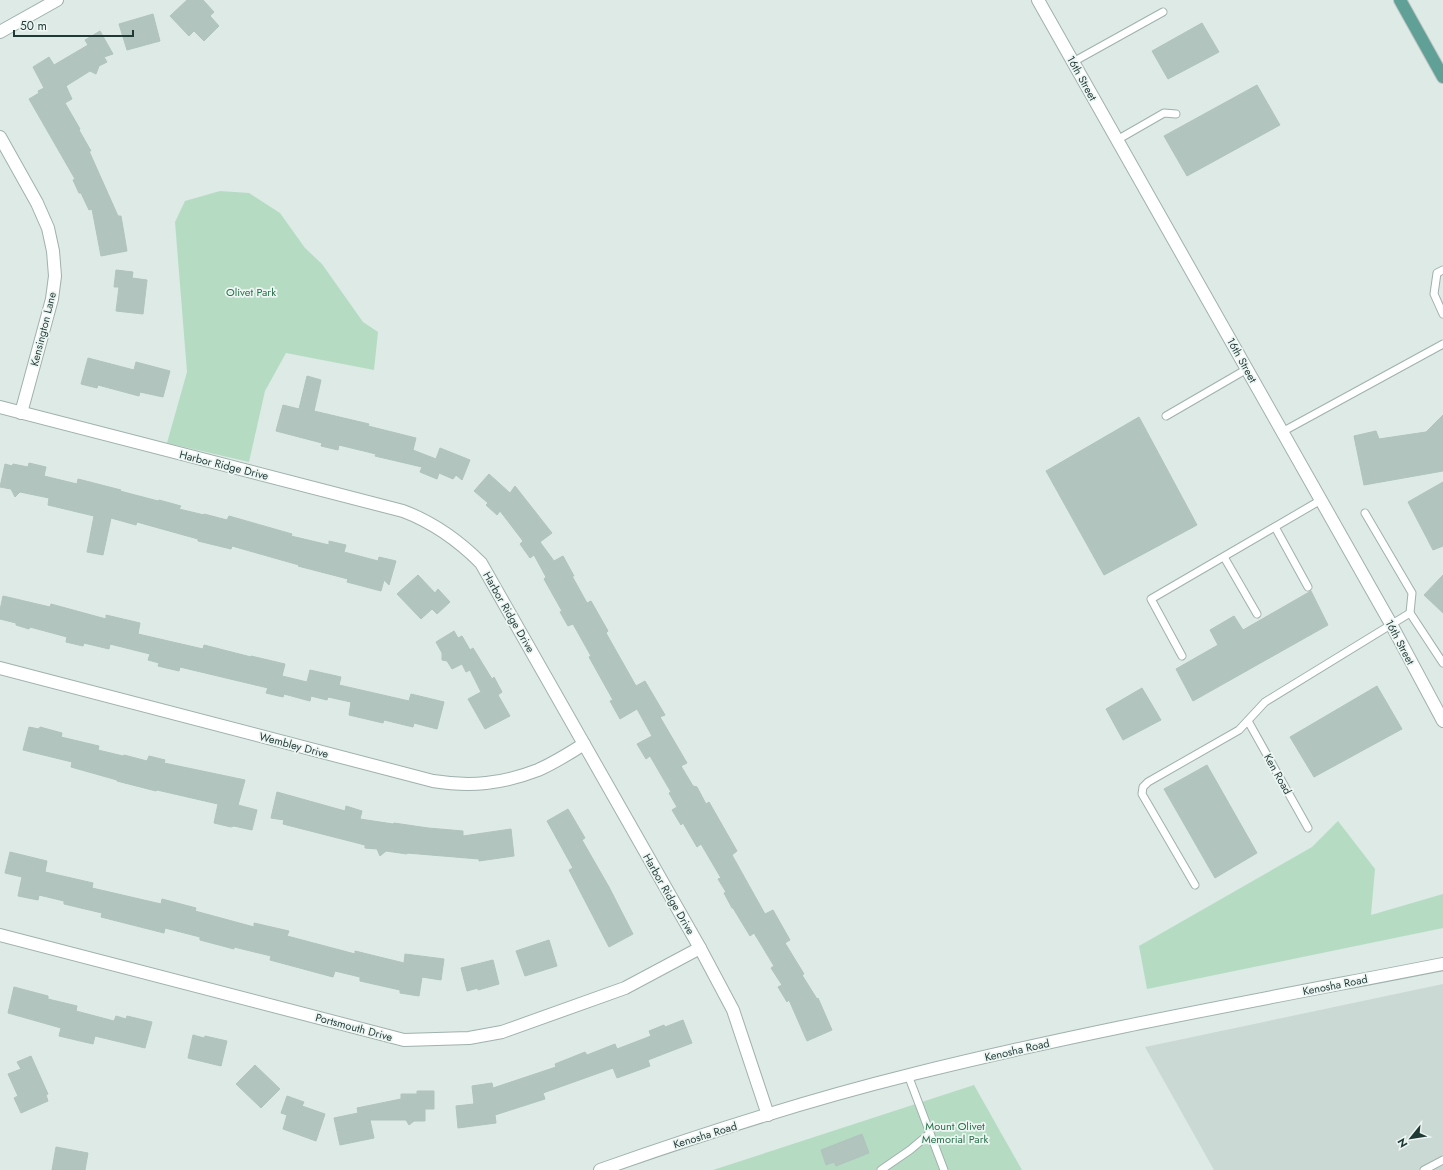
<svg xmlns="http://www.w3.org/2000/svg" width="1443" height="1170" font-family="Jost,sans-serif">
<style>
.built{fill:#cbd9d4}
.green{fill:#b5dcc3}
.building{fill:#b2c4be;stroke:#b0c3bd}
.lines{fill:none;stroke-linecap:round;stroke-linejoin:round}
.service-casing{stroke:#a0b1ad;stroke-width:9}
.minor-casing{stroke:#a0b1ad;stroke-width:14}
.tertiary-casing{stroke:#a0b1ad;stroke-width:14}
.primary-casing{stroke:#bcc4c2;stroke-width:14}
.service{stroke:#fff;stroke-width:7}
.minor{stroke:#fff;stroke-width:12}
.tertiary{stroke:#fff;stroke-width:12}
.primary{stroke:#60a096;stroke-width:12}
.labels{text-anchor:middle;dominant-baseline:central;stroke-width:3.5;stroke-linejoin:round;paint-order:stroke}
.street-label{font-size:11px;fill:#1f3935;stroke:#edf6f3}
.park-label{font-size:11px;fill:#28714b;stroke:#edf6f3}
</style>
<rect width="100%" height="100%" fill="#ddeae5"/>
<path class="built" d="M1443,984V1170H1214L1145,1047Z"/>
<g class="green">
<path d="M220,191L249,193L280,213L305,248L322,264L363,322L378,332L374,370L286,353L265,391L249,462L167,443L187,372L175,222L185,201Z"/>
<path d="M1338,821L1375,869L1371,915L1443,894V928L1147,989L1139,946L1312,847Z"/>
<path d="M974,1085L1022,1170H713Z"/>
</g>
<g class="building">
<path d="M187,0H203L214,12L210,16L219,26L204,41L194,31L189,36L170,16Z"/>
<path d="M153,14L160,41L127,50L119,24Z"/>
<path d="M1202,23L1219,52L1168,79L1152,51Z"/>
<path d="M100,31L113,54L104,57L107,62L99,66L96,74L90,71L66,86L72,99L65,103L80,129L79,130L91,151H89L118,216H121L127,251L101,256L92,209L89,210L81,193H79L73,180L75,179L29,99L39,93L38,91L44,88L33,67L49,57L54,65L88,45L85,40Z"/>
<path d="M1257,85L1280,125L1187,176L1164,136Z"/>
<path d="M116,270L133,272L132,278L147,280L143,314L116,311L119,287H114Z"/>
<path d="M88,358L134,370L136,362L170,371L163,397L140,392L139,396L98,385L97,388L81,384Z"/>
<path d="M307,376L321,380L314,411L369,424L368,426L416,438L413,450L436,459L440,448L470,460L462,480L456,475L453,479L439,473L437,479L420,472L422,467L375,456L376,454L339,445L338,450L321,446L322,443L276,431L283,405L299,409Z"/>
<path d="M1443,415V471L1364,485L1354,436L1376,431L1379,439L1426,432Z"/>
<path d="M1139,417L1197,525L1104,575L1046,471Z"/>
<path d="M29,463L46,467L44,476L77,484L78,479L121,490L120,491L158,501L159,500L181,506L179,509L204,515V514L227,520L229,516L292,534L291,536L329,545V541L346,545L344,552L378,561L379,557L396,561L389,585L384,580L381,591L347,582L348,579L298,566L299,565L232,546L231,549L198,541V539L137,522L136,525L111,518L103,555L87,552L94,516L48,505L49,498L20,492L15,497L11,489L0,487L5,464L12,466L13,464L28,467Z"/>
<path d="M489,474L510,493L515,486L552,533L540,542L554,561L563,556L574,576H572L587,603L591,601L608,631L606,633L636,686L645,681L665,715L660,717L687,763L681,766L693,786L697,787L706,804L709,802L737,851L732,855L765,914L773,910L790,940L785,943L804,974L802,975L817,999L818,998L832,1030L807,1041L789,1000L787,1002L778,987L782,985L771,968L774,966L754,933L750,936L733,908H732L724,893L726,892L718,879L721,878L701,844L697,847L683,823L681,825L672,810L677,807L669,793L671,792L650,756L646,759L637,744L652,736L637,709L620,719L610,701L613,700L589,657L591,656L573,624L568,626L560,612L562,611L544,579L546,577L534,555L530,558L520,544L523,541L500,511L497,515L486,505L488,503L474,491Z"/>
<path d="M1443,482V546L1433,550L1408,502Z"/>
<path d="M418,575L435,593L438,589L450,602L437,614L432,609L421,619L397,594Z"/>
<path d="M1443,575V613L1424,595Z"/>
<path d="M1311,591L1328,625L1193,701L1176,669L1218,645L1210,630L1234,616L1243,630Z"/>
<path d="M3,596L50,607L51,604L106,619V615L140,623L138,634L203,649L204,645L251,657V656L285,664L282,676L307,682L310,670L341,677L339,685L409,701L411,694L444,702L437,729L414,723L413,727L384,720L383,723L349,715L351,702L328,697L327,700L311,696L310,701L284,694L283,697L266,693L268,688L180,667L179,671L158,666L159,663L148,660L150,654L110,644L109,649L84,643L83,646L66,642L67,637L30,627L29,629L16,625V623L0,619V610Z"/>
<path d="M454,631L458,638L462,636L470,650L473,648L492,679L494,677L502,692L498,695L510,716L485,729L468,699L481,692L470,670L466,672L462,664L452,669L447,661L442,660V653L436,642Z"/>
<path d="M1377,686L1402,729L1314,777L1290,737Z"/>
<path d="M1142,688L1161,720L1123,740L1106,709Z"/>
<path d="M29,727L39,729L40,727L62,733L61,737L99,746L98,750L123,756L124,755L147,761L149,756L165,760L164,763L245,780L238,805L257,810L252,830L234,826L231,827L214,823L218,804L157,790L156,791L117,781V780L71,767L72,762L23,750Z"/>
<path d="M1207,765L1257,853L1215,878L1164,789Z"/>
<path d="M277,792L345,811L346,806L362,811L360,819L393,824L394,823L428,828L463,831V836L511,829L514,856L479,861V859L407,853V854L386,851L380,856L377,849L365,848V845L283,824L284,820L271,818Z"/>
<path d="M568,809L585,838L582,840L609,887L633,934L609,947L569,870L573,868L547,821Z"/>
<path d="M10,852L47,861L45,872L93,883L92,888L161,904L162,899L196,908L195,911L254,927V923L289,931L287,936L355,954V951L404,963L405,954L444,959L441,980L422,977L419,996L400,993V990L360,981V977L335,971L333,977L270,960L271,956L234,947V949L200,940V937L165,928L164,933L101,917L102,913L64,904V901L39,895L38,900L18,896L22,877L5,873Z"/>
<path d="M549,940L557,966L525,976L516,951Z"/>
<path d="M493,960L499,984L478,990V988L467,991L461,968Z"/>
<path d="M14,987L48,996V999L77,1006L76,1011L114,1021L116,1016L126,1019L127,1016L152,1022L145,1048L95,1036L93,1044L59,1036L61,1028L8,1013Z"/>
<path d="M683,1020L692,1043L648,1060L650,1066L617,1078L613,1068L543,1093L545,1099L495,1115L496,1123L458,1128L456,1106L474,1104L472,1086L492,1083L493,1088L556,1067L555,1064L585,1052L587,1055L615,1044L617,1049L651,1036L649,1031L664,1025L665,1027Z"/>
<path d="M193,1035L204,1038L205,1036L227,1041L221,1066L188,1058Z"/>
<path d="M31,1056L48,1094L46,1095L48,1101L21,1113L14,1098L18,1096L8,1074L21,1069L17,1062Z"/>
<path d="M255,1065L280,1089L261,1108L236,1084Z"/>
<path d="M417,1091H434V1109H425V1121H414L409,1125L406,1120H370L374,1138L340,1145L334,1118L358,1113L357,1108L401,1099V1094H417Z"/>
<path d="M287,1096L304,1102L302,1106L325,1114L316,1141L283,1129L287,1115L281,1113Z"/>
<path d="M862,1134L869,1153L836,1166L834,1162L826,1165L821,1150Z"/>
<path d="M56,1147L88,1153L85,1170H52Z"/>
</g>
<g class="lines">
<defs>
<g id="service">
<path d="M1073,62L1163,12"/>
<path d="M1117,140L1164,113L1176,114"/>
<path d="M1443,270L1437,273L1434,294L1443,314"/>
<path d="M1166,416L1247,369"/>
<path d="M1282,432L1443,344"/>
<path d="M1275,527L1308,587"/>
<path d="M1224,557L1257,614"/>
<path d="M1410,613L1443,663"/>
<path d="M1182,656L1151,599L1321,500"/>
<path d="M1248,721L1308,828"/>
<path d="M1195,885L1142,794L1143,787L1148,782L1239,730L1265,702L1410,613L1412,593L1365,513"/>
<path d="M908,1075L944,1170"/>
<path d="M881,1170L910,1150L929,1134"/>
<path d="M1424,1170L1443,1160"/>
</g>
<g id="minor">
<path d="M1038,0L1391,624L1443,721"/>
<path d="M0,32L57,0"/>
<path d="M0,137L37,203L48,228L53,251L55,276L52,299L21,413"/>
<path d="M0,407L403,511C432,522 459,541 481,563L700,948L733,1010L768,1115"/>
<path d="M0,668L433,781C471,787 502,784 538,770C554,763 570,753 584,744"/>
<path d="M0,935L404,1040L469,1038L502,1032L625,988L700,948"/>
</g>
<path id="tertiary" d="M600,1170C702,1134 804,1101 909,1075C1085,1031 1264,999 1443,964"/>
<path id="primary" d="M1400,0L1443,77"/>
</defs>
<use href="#service" class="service-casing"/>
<use href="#minor" class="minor-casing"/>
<use href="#tertiary" class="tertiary-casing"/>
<use href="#primary" class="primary-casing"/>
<use href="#service" class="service"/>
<use href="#minor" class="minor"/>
<use href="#tertiary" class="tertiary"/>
<use href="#primary" class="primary"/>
</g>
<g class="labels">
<g class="street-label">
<text transform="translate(1082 78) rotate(61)">16th Street</text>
<text transform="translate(43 329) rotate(-76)">Kensington Lane</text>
<text transform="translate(1242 360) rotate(61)">16th Street</text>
<text transform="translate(224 465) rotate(14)">Harbor Ridge Drive</text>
<text transform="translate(509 612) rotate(60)">Harbor Ridge Drive</text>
<text transform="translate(1400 642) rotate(62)">16th Street</text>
<text transform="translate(294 745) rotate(15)">Wembley Drive</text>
<text transform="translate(1278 774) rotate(61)">Ken Road</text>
<text transform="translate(669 894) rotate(60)">Harbor Ridge Drive</text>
<text transform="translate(1335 985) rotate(-11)">Kenosha Road</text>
<text transform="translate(354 1027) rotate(15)">Portsmouth Drive</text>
<text transform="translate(1017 1050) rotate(-13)">Kenosha Road</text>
<text transform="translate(705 1135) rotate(-17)">Kenosha Road</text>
</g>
<g class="park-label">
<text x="251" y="292">Olivet Park</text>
<text x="955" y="1126">Mount Olivet<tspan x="955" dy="13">Memorial Park</tspan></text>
</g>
</g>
<g transform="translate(1411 1138) rotate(240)" stroke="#edf6f3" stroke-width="3" paint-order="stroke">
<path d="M0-3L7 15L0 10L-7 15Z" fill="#1f3935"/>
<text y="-6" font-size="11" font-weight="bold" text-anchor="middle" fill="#1f3935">N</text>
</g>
<path d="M14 30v6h119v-6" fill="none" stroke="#1f3935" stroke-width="2"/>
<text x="20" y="30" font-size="12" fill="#1f3935" stroke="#edf6f3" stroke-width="3" paint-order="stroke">50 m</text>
</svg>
